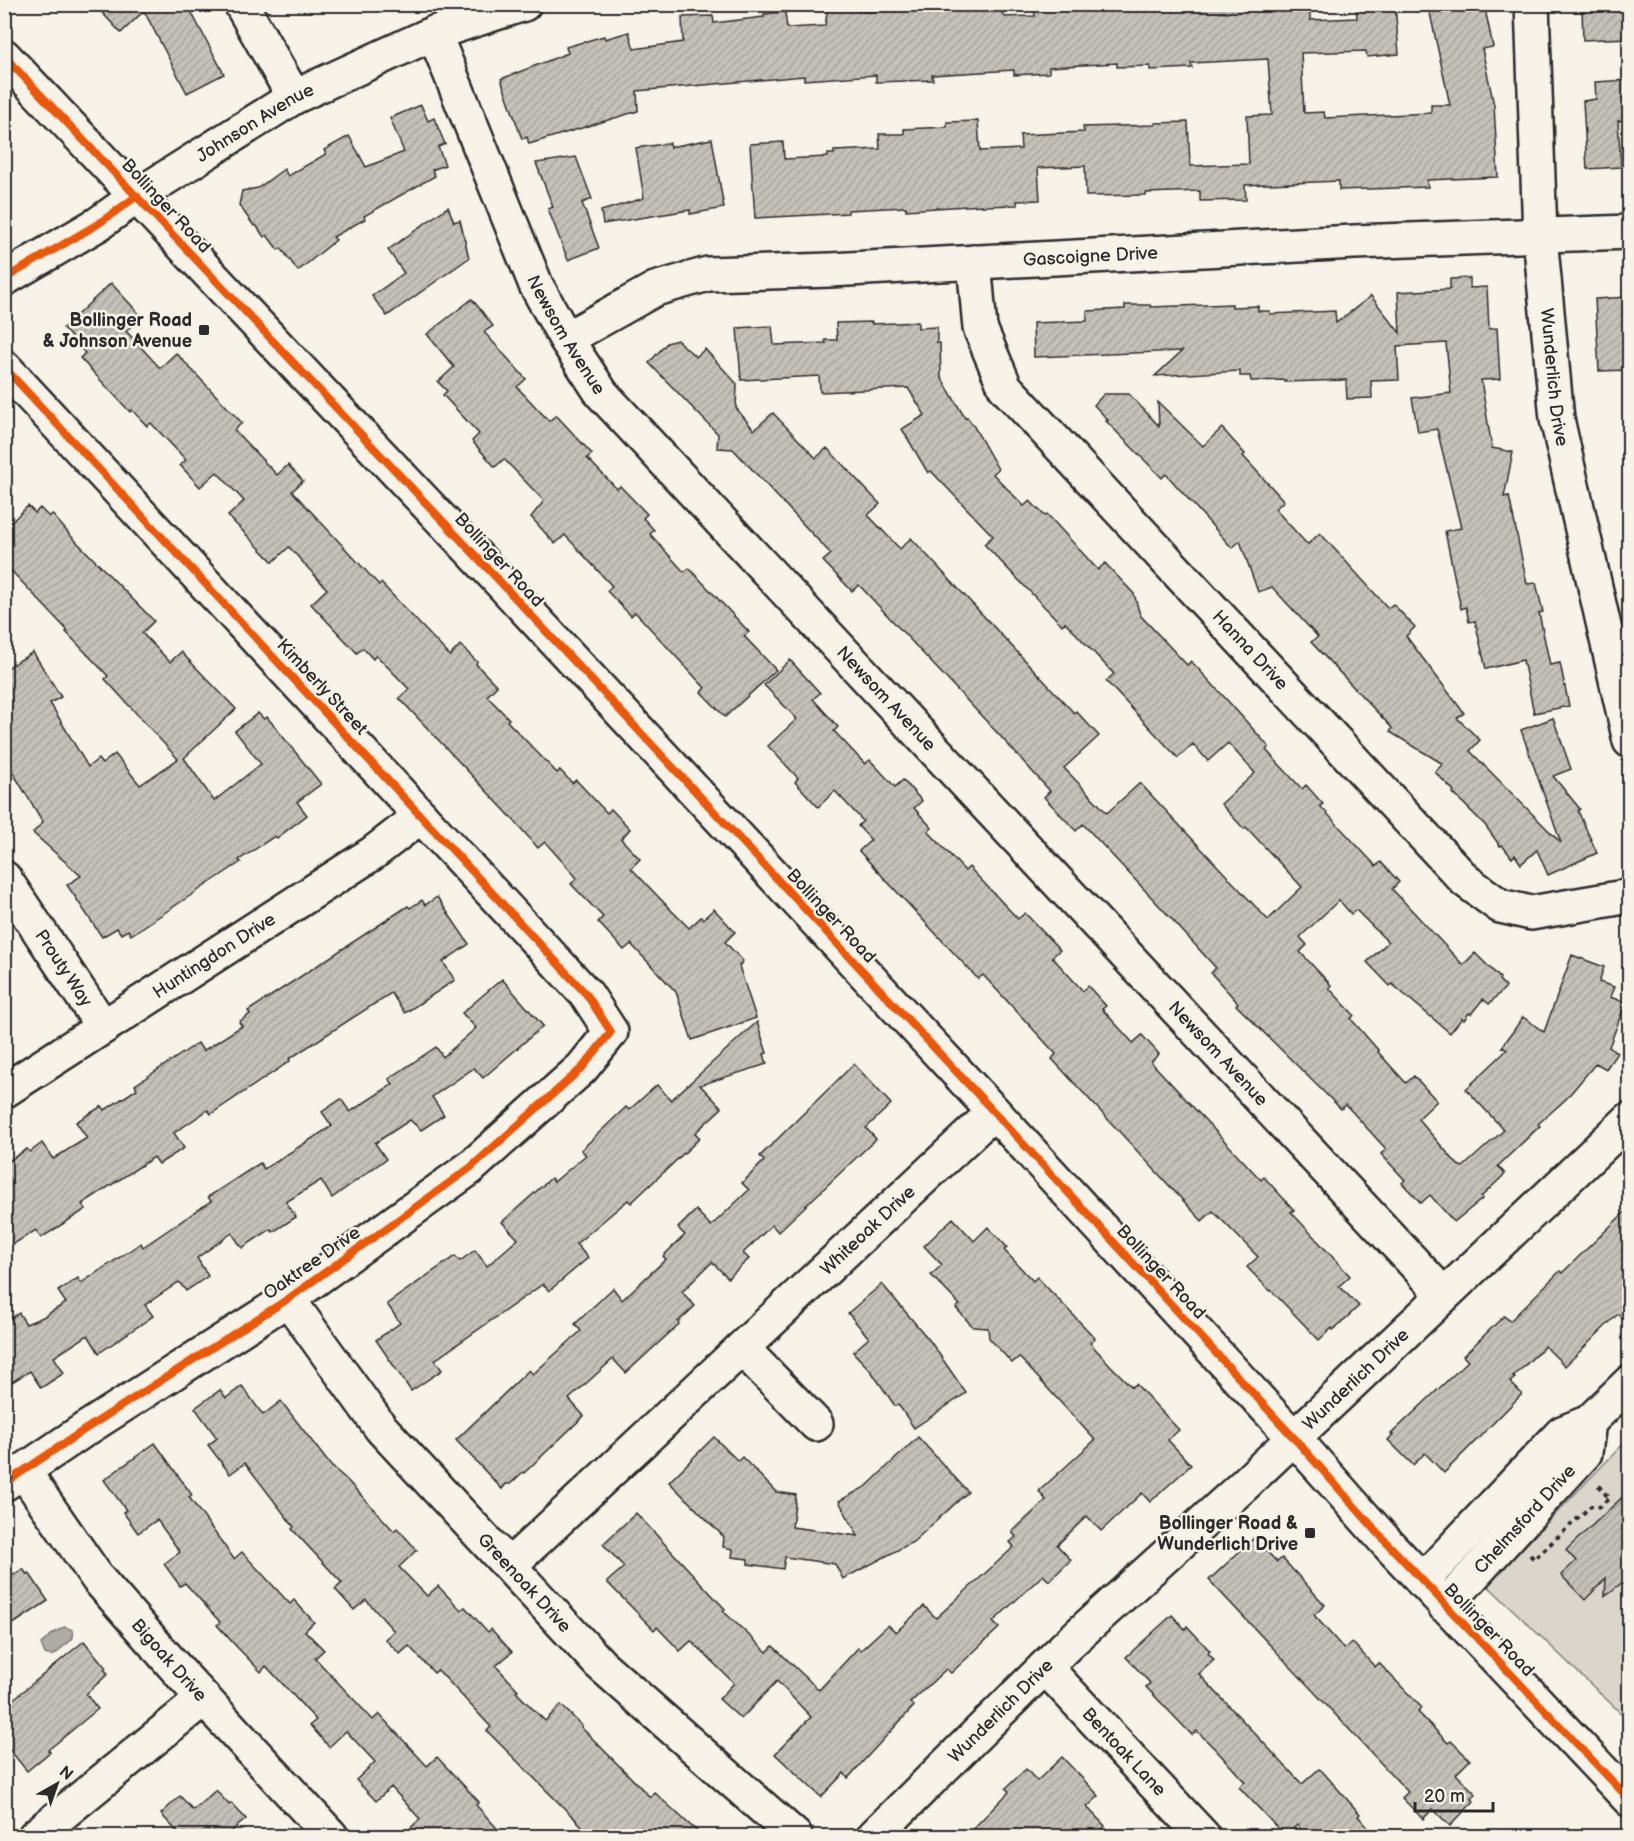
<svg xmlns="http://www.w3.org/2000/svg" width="1634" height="1841" font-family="'Balsamiq Sans',sans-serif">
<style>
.park{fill:#dad6cc;stroke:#82807c;stroke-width:1.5}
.water{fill:#afaca4;stroke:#7a7874;stroke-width:1.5}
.building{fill:url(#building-hatch);stroke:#2b2b2b;stroke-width:1.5}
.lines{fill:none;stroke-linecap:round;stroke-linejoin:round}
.minor-casing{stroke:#2b2b2b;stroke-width:38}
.major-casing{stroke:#2b2b2b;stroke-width:38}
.path{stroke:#2b2b2b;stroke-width:4;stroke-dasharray:4.5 4.5;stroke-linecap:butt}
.minor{stroke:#f7f3e8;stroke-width:33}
.major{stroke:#f7f3e8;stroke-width:33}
.cycleway-casing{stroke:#f7f3e8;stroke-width:11}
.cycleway{stroke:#e8590c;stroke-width:8}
.poi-dot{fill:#2b2b2b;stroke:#f7f3e8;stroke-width:2}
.labels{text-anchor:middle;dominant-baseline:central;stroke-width:5;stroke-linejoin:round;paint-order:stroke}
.street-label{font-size:18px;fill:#2b2b2b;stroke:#f7f3e8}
.poi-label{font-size:18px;font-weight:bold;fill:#2b2b2b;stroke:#f7f3e8;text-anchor:end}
</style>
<defs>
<pattern id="building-hatch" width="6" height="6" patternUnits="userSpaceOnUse" patternTransform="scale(1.5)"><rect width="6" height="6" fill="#c4c1b9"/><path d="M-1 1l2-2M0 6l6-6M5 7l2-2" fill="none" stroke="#a9a69f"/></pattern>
</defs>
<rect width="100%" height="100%" fill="#f7f3e8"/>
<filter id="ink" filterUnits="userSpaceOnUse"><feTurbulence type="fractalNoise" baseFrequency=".0167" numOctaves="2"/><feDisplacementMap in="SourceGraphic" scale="12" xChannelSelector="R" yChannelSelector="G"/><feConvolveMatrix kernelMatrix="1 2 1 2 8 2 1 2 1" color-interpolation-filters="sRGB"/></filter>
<g filter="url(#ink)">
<path class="park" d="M1629,1438V1721L1487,1585Z"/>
<path class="water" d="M64,1627L73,1630C75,1641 69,1641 63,1647C56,1653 55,1658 45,1654L41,1644L52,1634Z"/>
<g class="building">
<path d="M94,4H187L224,74L187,93L144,11L121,33Z"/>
<path d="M897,4H995L1005,17L1035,16L1034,4H1310V20L1357,18L1356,4H1395L1399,54L1367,57L1366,51L1301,53L1304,113L1324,112L1325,118L1431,113V105H1450L1428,4H1484L1493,47L1482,49L1494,105L1498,177L1427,180L1428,187L1339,190V181L1245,185L1246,200L1200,201V191L1146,193V195L1086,196L1085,166L1038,168L1040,200L1017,201V205L982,206V205L906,210V207L848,210V213L755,218L750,144L783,142L784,159L828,157V154H834V151L880,149L879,134H904V129L947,127V122L978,121L980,151L1021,149L1020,135L1084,132L1083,127L1155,125V123L1188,122L1190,166L1249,164L1247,116L1272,115L1268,59L1191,63L1192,68L1150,70V66L1117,67V63L1049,67V73L1014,75V70L932,75L933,80L876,82V75L804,80V76L637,91L638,111L529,144L527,137L522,139L501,79L568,53L566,47L604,36L605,39L629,32L634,49L683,42L682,17L713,16L714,23L764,17V14L785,12L787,28L825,26L828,6L866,12L897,10Z"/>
<path d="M1629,5V38L1583,40L1582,7Z"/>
<path d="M1629,80V120L1618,121L1621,167L1587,169L1583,101L1596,99L1595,82Z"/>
<path d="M421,105L428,121L434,118L445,144L438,147L445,165L432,170L435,176L364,216L365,219L333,237L336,240L298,271L281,248L278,250L267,235L264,237L256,225L254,226L239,205L242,191L258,188L284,169L288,176L326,154L324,150L349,136L366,167L404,152L390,118Z"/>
<path d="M712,139L724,208L690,214V210L603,224L601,211L644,198L636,148L670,143V147Z"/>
<path d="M576,157L592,199L582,203L599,248L568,260L548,209L553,207L536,163Z"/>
<path d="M448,207L454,222L460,220L469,258L387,316L372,296L404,273L388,250Z"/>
<path d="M1470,278V288L1487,287L1489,329L1497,328L1500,379L1481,380L1492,448L1513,452L1504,497L1509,496L1527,584L1536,583L1543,612L1539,613L1550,665L1560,663L1569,706L1534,713L1523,660L1486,669L1475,621L1469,622L1466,607L1461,609L1445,531L1461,528L1437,429L1418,432L1412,398L1451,393L1446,343L1397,346L1399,380L1371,381L1372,398L1347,399L1346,380L1285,382V380L1251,381L1250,376H1240V371L1155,376L1182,351L1034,357L1033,323L1087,321V311L1125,309V305H1150L1151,307L1232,304V307L1258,306V311H1270V314L1335,311L1336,323L1371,296L1400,333L1398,292L1450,289V279Z"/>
<path d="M111,283L142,317L126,331L160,368L176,353L242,423L234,430L277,475L288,465L303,481L292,491L379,585L381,583L450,656L460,645L477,662L476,664L497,686L487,696L509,719L507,721L557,773L560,770L572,783L576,780L607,813L611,809L630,829L621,839L640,859L631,868L668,907L689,928L701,917L703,919L714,909L735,932L725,942L743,961L739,966L756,1018L692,1040L676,992L631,944L624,950L598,922L603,917L571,884L577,878L545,842L538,848L510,816L399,698L409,689L376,655L373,659L363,648L357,653L311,604L327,589L289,547L273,562L228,516L244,501L217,472L200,487L180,465L186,460L151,423L147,426L132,410L130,412L80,358L85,353L63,328Z"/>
<path d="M1628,297L1629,370L1599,371L1595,299Z"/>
<path d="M472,299L493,326L484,332L526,379L517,387L549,421L556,415L592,454L587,458L617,489L620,486L647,514L643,518L654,530L650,534L684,572L689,568L749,632L744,636L776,670L725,717L701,692L705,688L635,612L631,616L607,591L612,586L565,535L555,544L531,517L544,501L504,459L495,467L472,441L479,434L443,395L447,391L438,382L454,367L427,334Z"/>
<path d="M872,322V324L918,322V328L937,327V343H940L941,377L965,418L967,417L973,425L998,469L993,474L1024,506L1030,501L1045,516L1047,514L1098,570L1105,563L1134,594L1140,615L1187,665L1191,661L1227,700L1269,747L1266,750L1302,789L1306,785L1323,804L1320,806L1376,866L1381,862L1399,882L1392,889L1463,965L1475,953L1500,978L1499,980L1506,987L1489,1004L1483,999L1471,1014L1469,1013L1464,1020L1462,1018L1450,1033L1392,984L1390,986L1367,962L1388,942L1356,910L1351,914L1339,900L1300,937L1307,945L1300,952L1331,985L1329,988L1354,1015L1351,1019L1379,1051L1378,1052L1406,1083L1414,1076L1437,1101L1418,1119L1458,1165L1463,1167L1504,1130L1466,1089L1507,1050L1502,1047L1523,1017L1544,1032L1572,955L1604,967L1599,982L1614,987L1610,997L1624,1002L1622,1007H1624L1609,1047L1617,1053L1606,1069L1596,1063L1566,1099L1538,1124L1540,1126L1498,1166L1505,1174L1481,1197L1482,1199L1454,1222L1430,1195L1421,1203L1402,1183L1405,1180L1381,1154L1386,1149L1346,1105L1341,1109L1236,1005L1238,1003L1211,973L1216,968L1168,915L1083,824L1076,831L1044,797L1050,791L1002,738L859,585L852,591L823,561L831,554L733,449L717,448L718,434L649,363L667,343L677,340L696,357L705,349L737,384L736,408L754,430L773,413L816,458L827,448L880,504L868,515L900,549L911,538L1074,713L1076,711L1099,736L1064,768L1107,813L1140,783L1268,920L1302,887L1246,827L1244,829L1221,804L1255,773L1228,743L1208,761L1193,744L1178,758L1106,681L1114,674L1065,622L1062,625L984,544L993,536L931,471L928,473L902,429L925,415L908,388L820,392L819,376L741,380L737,328L772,326L774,345L826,343L825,340H837L836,323Z"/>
<path d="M1104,394H1129L1159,426L1158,402L1203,446L1222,428L1245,454L1243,456L1284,501L1275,509L1305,542L1308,544L1320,533L1388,608L1393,604L1415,627L1406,636L1464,713L1457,718L1480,740L1470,751L1561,843L1521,730L1553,718L1571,769L1553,776L1580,809L1578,811L1597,853L1548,875L1537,850L1521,864L1515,855L1512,858L1502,845L1500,846L1485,825L1453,793L1454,791L1435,772L1443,764L1390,732L1392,728L1311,642L1318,637L1272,587L1258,592L1240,541L1232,548L1166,474L1162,478L1106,421L1108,420L1094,405Z"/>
<path d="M28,506L35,513L40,508L49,517L52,514L70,535L154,621L142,633L170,662L181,652L236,709L184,758L214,801L261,764L235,731L258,713L264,719L267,717L321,784L297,802L307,815L277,838L275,836L239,860L241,862L131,935L128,930L121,934L117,928L102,937L67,885L81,876L33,833L43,822L4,758V670L33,652L61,697L50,703L88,767L98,759L102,764L115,754L140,785L178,759L105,679L108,676L66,632L68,631L4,563V529Z"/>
<path d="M790,660L820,693L813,699L838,727L834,731L865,764L870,760L895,787L903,780L922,801L914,808L932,828L928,831L965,871L969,867L1018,919L1025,913L1060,950L1052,957L1083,991L1088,986L1106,1006L1102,1009L1133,1043L1142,1035L1159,1054L1151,1062L1261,1180L1264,1177L1294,1210L1291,1212L1350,1276L1339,1286L1359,1306L1333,1330L1332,1328L1319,1340L1271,1290L1270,1291L1247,1267L1258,1257L1213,1211L1202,1221L1052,1059L1056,1054L983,975L978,979L937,935L859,851L871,840L858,826L863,821L835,791L818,807L795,782L798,778L768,746L797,719L764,685Z"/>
<path d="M437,897L469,944L443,962L455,980L405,1013L391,993L289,1059L290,1061L211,1114L208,1110L174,1133L184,1148L159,1164L154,1157L82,1204L86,1209L41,1238L36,1230L4,1250V1164L27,1149L30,1152L42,1143L53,1159L87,1138L76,1122L102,1106L105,1110L137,1089L135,1085L198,1043L203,1051L242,1026L239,1022L250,1014L248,1011L408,906L410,908L422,900L425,905Z"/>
<path d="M502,979L543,1026L483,1078L474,1068L432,1097L444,1115L421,1130L410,1120L375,1143L386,1159L332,1198L321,1180L286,1202L296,1217L273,1232L271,1229L242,1248L232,1233L197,1258L208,1276L186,1291L179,1282L145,1305L153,1316L99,1353L88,1335L54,1357L64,1373L41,1388L30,1371L4,1387V1323L19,1313L26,1324L43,1317L66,1303L58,1291L78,1278L81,1283L141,1243L143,1247L211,1201L208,1197L260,1163L264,1169L332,1126L322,1112L341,1099L350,1112L393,1084L389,1079L436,1047L443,1057L476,1028L462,1013Z"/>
<path d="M757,1022L767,1053L764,1054L767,1064L700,1085L722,1108L695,1133L700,1138L631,1203L628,1200L576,1244L588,1258L549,1291L543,1284L435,1360L442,1370L411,1391L376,1340L400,1323L387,1304L455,1256L460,1261L475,1250L487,1266L518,1239L502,1222L551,1178L554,1182L586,1155L581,1150L626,1107L629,1110L657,1085L671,1100Z"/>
<path d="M854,1064L891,1104L866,1128L876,1139L778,1232L772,1225L743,1253L749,1259L728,1278L712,1262L682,1292L695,1306L678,1322L679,1324L626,1373L613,1359L569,1399L584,1416L524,1473L523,1472L510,1484H506L502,1489L456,1440L529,1370L533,1374L581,1331L575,1324L613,1288L622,1300L666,1259L663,1256L685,1235L678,1228L696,1210L711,1226L749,1190L742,1183L764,1161L760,1156Z"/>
<path d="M1629,1208V1327L1618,1314L1565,1366L1545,1346L1513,1377L1515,1378L1510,1382L1522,1394L1444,1473L1425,1453L1413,1465L1388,1440L1393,1435L1391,1434L1468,1361L1463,1356L1504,1316L1510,1321L1560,1271L1562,1273Z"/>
<path d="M953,1218L974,1241L988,1227L1007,1247L1004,1250L1033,1281L1037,1277L1095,1338L1090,1343L1110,1365L1132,1387L1136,1384L1179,1430L1168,1440L1191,1465L1150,1502L1142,1493L1101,1531L1087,1516L1057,1545L1071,1560L1049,1581L1043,1575L1015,1601L993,1622L999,1628L951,1673L946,1669L910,1703L914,1706L867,1757L848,1778L844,1773L821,1797L775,1754L811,1717L777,1681L741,1719L719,1699L734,1683L691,1641L680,1651L657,1627L654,1630L607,1582L624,1567L603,1544L636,1513L725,1609L723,1611L767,1652L773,1646L819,1690L858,1648L861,1650L888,1625L896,1632L924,1606L936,1618L1014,1547L1010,1542L1016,1537L1012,1532L1046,1500L1039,1491L1095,1440L1019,1357L1012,1363L989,1338L988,1328L973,1327L956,1308L960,1305L931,1275L942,1265L924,1246Z"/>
<path d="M882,1284L930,1341L966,1393L914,1428L898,1404L895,1406L871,1371L853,1352L869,1338L848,1313Z"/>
<path d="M242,1386L263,1415L281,1401L331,1466L346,1479L394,1531L397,1528L417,1550L399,1567L427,1596L438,1586L461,1610L465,1607L488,1632L491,1629L512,1652L496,1666L518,1690L516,1692L545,1721L561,1705L582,1726L581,1727L650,1797L654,1792L702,1836H592L487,1731L491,1727L438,1670L434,1673L409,1646L400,1654L385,1639L394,1631L366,1600L354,1610L335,1589L342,1583L292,1529L294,1527L245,1463L230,1474L208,1445L217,1438L195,1408L220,1390L226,1398Z"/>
<path d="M714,1437L738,1461L742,1457L776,1492L796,1495L792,1527L858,1536L839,1501L867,1486L918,1437L968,1492L913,1542L843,1579L835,1564L785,1557L783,1569L748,1564V1559L732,1557L733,1549L723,1547L724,1537L669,1482Z"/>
<path d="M155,1443L192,1495L189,1497L234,1559L242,1552L290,1604L294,1600L314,1622L305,1631L324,1650L315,1658L373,1720L379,1714L427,1766L437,1757L479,1802L476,1805L504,1836H402L420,1819L391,1787L376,1801L356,1780L375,1762L346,1731L329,1747L310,1725L316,1720L266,1666L261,1672L235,1645L217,1625L220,1622L185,1583L180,1586L164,1564L180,1552L157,1520L138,1533L123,1512L126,1510L104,1480Z"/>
<path d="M1629,1491L1628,1578L1605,1596L1606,1578L1585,1600L1561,1575L1576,1561L1566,1550Z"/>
<path d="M1254,1538L1277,1562L1282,1558L1325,1605L1314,1615L1344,1649L1352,1642L1375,1667L1379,1663L1422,1708L1418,1712L1448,1743L1451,1741L1470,1760L1456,1774L1476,1794L1472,1799L1474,1801L1450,1826L1433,1809L1423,1819L1402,1798L1408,1792L1209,1580Z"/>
<path d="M23,1569L27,1575L29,1573L48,1601L4,1630V1581Z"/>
<path d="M1172,1615L1185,1629L1187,1626L1210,1651L1208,1653L1214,1660L1199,1674L1302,1784L1319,1769L1322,1771L1360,1814L1358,1816L1375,1836H1307L1297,1825L1285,1836L1239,1787L1245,1782L1217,1751L1197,1731L1192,1735L1146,1687L1150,1683L1126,1657Z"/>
<path d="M84,1641L106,1668L104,1669L108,1674L86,1694L98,1709L48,1750L50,1752L27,1771L4,1743V1707Z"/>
<path d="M1062,1757L1099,1796L1087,1807L1105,1826L1095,1836H966L1009,1792L1006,1788L1026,1769L1037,1781Z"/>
<path d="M216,1790L229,1805L231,1803L246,1819L226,1836H181L161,1814L180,1796L193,1810Z"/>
</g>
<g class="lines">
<defs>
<g id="minor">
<path d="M241,4L294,97"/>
<path id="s1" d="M1532,4L1540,236L1557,419L1630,741"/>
<path id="s2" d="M434,33L536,285L566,339L602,394L1443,1294"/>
<path id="s3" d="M974,262L980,328L1005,387L1466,881L1500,906L1531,913L1630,896"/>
<path id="s4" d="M4,279L98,224L137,196L294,97L434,33L524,4"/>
<path id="s5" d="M566,339L655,289L708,274L830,270L1354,242L1630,232"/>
<path d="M4,367L587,995L611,1032L582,1068L470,1168L288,1299L84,1430L4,1484"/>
<path id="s6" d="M4,878L103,1027"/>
<path id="s7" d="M4,1091L373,853L421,816"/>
<path id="s8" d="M288,1299L381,1428L600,1664L795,1836"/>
<path d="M742,1348L816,1424"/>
<path id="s9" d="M24,1472L98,1579L181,1674L331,1836"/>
<path id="s10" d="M510,1565L994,1112"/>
<path d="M1422,1581L1562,1433L1589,1422L1630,1382"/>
<path id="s11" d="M1445,1606L1585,1453L1589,1422"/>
<path id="s12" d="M1045,1667L1203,1836"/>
<path d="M35,1836L203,1699"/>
<path id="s13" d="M874,1836L1067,1645L1243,1486L1630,1119"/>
</g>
<path id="major" d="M4,56L490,571L994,1112L1294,1438L1387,1543L1630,1800"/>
</defs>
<use href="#minor" class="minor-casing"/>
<use href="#major" class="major-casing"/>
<path class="path" d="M1530,1555L1534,1559L1591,1506L1600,1507L1609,1498L1597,1484"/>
<use href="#minor" class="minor"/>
<use href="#major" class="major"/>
<defs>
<g id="cycleway">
<path d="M4,56L490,571L994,1112L1294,1438L1387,1543L1630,1800"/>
<path d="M4,279L98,224L137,196"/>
<path d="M4,367L587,995L611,1032L582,1068L470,1168L288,1299L84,1430L4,1484"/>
</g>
</defs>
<use href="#cycleway" class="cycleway-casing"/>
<use href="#cycleway" class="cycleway"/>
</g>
</g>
<g class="poi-dot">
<rect x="198" y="324" width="12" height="12" rx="3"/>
<rect x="1304" y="1527" width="12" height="12" rx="3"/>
</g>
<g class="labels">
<g class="street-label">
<text stroke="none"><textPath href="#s4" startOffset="296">Johnson Avenue</textPath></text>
<text transform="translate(166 206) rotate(47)">Bollinger Road</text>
<text stroke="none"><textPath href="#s5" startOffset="540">Gascoigne Drive</textPath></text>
<text stroke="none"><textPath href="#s2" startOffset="330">Newsom Avenue</textPath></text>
<text stroke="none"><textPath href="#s1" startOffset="374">Wunderlich Drive</textPath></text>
<text transform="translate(499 560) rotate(47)">Bollinger Road</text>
<text stroke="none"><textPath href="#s3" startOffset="490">Hanna Drive</textPath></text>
<text transform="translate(322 687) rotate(47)">Kimberly Street</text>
<text stroke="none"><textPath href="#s2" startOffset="816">Newsom Avenue</textPath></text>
<text transform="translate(831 916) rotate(47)">Bollinger Road</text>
<text stroke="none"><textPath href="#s7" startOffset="250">Huntingdon Drive</textPath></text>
<text stroke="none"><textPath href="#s6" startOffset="108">Prouty Way</textPath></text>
<text stroke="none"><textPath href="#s2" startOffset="1302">Newsom Avenue</textPath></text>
<text stroke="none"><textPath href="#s10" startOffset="490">Whiteoak Drive</textPath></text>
<text transform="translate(312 1263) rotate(-35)">Oaktree Drive</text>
<text transform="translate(1161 1272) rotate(47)">Bollinger Road</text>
<text stroke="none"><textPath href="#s13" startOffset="664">Wunderlich Drive</textPath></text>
<text stroke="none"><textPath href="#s11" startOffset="118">Chelmsford Drive</textPath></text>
<text stroke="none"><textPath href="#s8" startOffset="370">Greenoak Drive</textPath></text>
<text transform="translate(1489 1630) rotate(46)">Bollinger Road</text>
<text stroke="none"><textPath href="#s9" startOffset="238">Bigoak Drive</textPath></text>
<text stroke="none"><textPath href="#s13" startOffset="178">Wunderlich Drive</textPath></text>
<text stroke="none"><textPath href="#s12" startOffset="116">Bentoak Lane</textPath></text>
</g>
<g class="poi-label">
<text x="192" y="320">Bollinger Road<tspan x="192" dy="21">&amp; Johnson Avenue</tspan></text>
<text x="1298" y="1523">Bollinger Road &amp;<tspan x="1298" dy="21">Wunderlich Drive</tspan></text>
</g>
</g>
<rect width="1634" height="1841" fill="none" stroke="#f7f3e8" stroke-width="24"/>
<rect x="12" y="12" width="1610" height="1817" fill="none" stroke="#2b2b2b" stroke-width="2" filter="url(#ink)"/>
<g transform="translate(57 1784) rotate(40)" stroke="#f7f3e8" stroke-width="4.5" paint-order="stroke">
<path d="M0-4.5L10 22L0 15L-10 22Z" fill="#2b2b2b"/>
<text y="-9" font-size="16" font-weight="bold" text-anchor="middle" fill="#2b2b2b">N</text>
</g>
<path d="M1415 1802v9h78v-9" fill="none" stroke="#2b2b2b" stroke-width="3"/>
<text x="1424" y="1802" font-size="18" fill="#2b2b2b" stroke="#f7f3e8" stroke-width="4.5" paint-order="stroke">20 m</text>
</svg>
